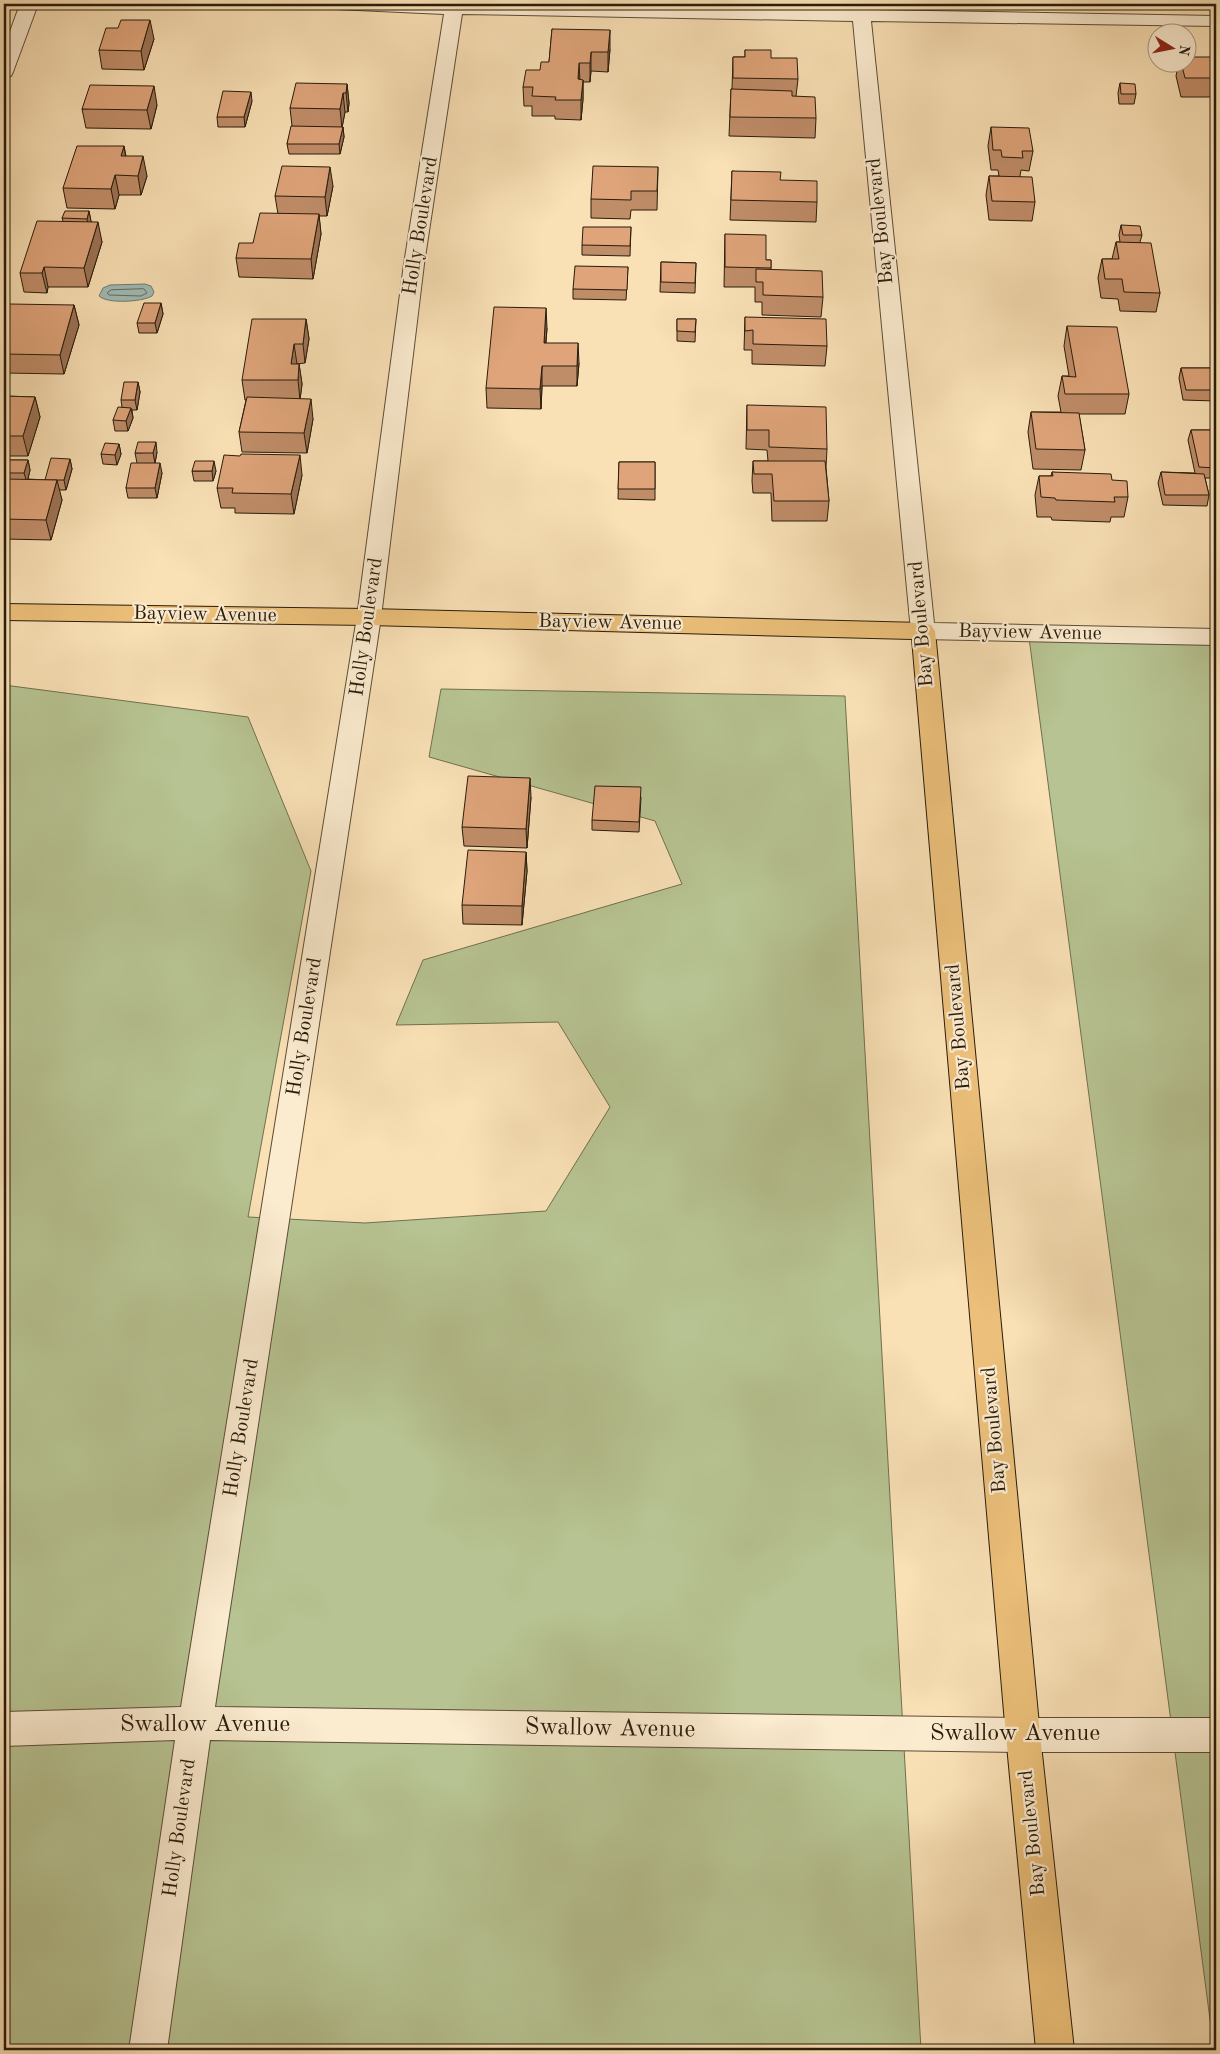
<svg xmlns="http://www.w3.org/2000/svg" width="1220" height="2054" font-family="'Old Standard TT',serif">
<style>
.green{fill:#b7c392;stroke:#70704f}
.water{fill:#a0bbb5;stroke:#707b71}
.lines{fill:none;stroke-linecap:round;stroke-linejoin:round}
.shore{stroke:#646c60;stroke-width:1}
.minor-casing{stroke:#5d4d36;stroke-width:2}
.major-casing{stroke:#291c0c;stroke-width:2}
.minor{fill:#fbebcf;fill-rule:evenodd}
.major{fill:#ecc07a;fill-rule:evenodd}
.wall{fill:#c08d69;stroke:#291c0c}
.shaded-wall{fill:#9c7355;stroke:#291c0c}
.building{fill:#dfa47a;stroke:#291c0c}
.labels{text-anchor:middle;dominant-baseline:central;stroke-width:4.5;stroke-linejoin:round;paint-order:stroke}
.street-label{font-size:20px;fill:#291c0c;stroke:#fbebcf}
.near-street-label{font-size:24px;fill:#291c0c;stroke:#fbebcf}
</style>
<rect width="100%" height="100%" fill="#f9e0b5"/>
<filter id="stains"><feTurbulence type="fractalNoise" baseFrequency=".004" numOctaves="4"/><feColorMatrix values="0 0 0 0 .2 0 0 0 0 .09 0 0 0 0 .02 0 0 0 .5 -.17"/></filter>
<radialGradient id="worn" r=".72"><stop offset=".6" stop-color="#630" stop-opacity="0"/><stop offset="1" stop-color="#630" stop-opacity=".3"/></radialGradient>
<g class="green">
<path d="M1028,630L1216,633V2050H1214Z"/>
<path d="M4,685L248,717L311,871L248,1217L365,1223L546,1211L610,1107L558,1022L396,1025L423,960L682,884L655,821L429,757L441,689L845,696L921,2050H4Z"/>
</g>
<path class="water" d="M145,284L151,286L154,292L152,296C142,302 107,304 99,296L103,288L110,285Z"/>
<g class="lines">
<path class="shore" d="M144,289L147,293L141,296L109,295L107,293L111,290Z"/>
<defs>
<g id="minor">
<path d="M20,4H38L13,72L11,76L4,78V48Z"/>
<path d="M326,4H464L852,10L851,4H869L870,10L1216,16V26L871,21L934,623L1216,629V645L923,639L915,637L911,631L853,21L462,14L424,264L381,617L215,1707L1023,1718H1216V1752H1023L210,1740L167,2050H129L175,1740L4,1746V1712L181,1707L357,617L404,264L444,14L335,9L329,8Z"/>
</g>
<path id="major" d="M4,604L369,609L923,623L931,625L935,631L1040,1735L1074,2050H1036L1006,1735L912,639L369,625L4,620Z"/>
</defs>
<use href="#minor" class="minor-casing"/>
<use href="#major" class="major-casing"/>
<use href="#minor" class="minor"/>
<use href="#major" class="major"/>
</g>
<g class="wall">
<path d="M552,29L610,49L608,72L591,71L590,82H583V99L581,120L555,119V116H532V106H524L523,87L549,62Z"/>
<path d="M154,39L144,70L102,69L99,50Z"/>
<path d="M745,50L771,58L798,79L796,96L816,118L815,138L729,136L731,89H732L733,57H745Z"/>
<path d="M1216,57V97H1181L1176,76L1179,62H1188Z"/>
<path d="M1120,83L1136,94L1134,104H1119L1118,93Z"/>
<path d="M347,84L349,103L348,112H345L342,127H343L344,137L340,154H289L287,144L292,126L290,108Z"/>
<path d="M252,101L245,127H218L217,117Z"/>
<path d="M157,105L151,129L86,128L82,109Z"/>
<path d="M991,127L1033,151L1029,171L1021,170L1020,176L1035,202L1032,221L989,220L986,195L989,176H999L998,170H991L988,146Z"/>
<path d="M124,146L126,156L147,176L141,195H119L115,209L67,208L63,188Z"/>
<path d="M658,167L657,210H631L630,219L591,218V199Z"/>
<path d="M732,171L780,180L817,202L816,222L730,220Z"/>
<path d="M333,186L327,216H319L321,234L313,279L239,277L236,258L253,243L278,214L275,196Z"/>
<path d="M89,211L91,222L102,242L88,287H48L47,293L24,292L20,273L63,221L62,218Z"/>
<path d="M1121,225L1142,235L1140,242L1160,293L1156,312L1120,311L1118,299L1101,298L1098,278L1102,259H1112L1116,242H1120L1119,235Z"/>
<path d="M631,227L630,256L582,255V245Z"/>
<path d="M725,234L766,260H771V270L823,297L821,317L762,315V302H755V287H724Z"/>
<path d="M661,262L696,263L695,293L660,292Z"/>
<path d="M628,267L626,300L573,299V289Z"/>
<path d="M161,303L163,314L157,333H139L137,323Z"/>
<path d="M74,305L79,325L64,374L4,373V322Z"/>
<path d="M745,317L827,346L825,366L752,364V350H744Z"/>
<path d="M306,319L309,339L305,363L297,364H299L302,384L300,399L313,419L307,453L242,452L239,432L246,400H245L242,380Z"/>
<path d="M677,319H696L695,342L677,341Z"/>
<path d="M1067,326L1129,394L1125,414H1079L1085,450L1081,470L1033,469L1028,432L1031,412H1061L1058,396L1062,376H1069L1064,346Z"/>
<path d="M547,328L546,343L579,363L577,386H542L541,409L487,408L486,388Z"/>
<path d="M1181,368H1216V401L1183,400L1179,378Z"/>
<path d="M138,382L140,392L137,410H132L133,418L128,431H115L113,420L122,407L121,400Z"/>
<path d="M4,396L35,397L40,417L28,456H4Z"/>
<path d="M747,405L827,449L826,467L829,501L827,521H772L771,493H753L752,481L753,461H768L767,450L746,449Z"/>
<path d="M1191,430H1216V478H1205L1209,495L1207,506L1163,505L1158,483L1161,472L1195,473L1188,440Z"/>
<path d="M119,444L121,454L117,465L103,464L101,454Z"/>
<path d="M157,452L155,463L162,473L157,498H128L126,488L137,463L135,453Z"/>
<path d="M70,459L72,469L66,490H59L62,500L51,540L4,539V460H28L30,470L28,479L45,480Z"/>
<path d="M619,462H655V500L618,499Z"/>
<path d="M192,471H216L213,481H194Z"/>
<path d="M1052,472L1112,480L1128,497L1124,517H1111L1110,522L1052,520L1051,517H1037L1035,495L1039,476H1051Z"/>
<path d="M302,475L294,514L235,513V508H221L217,488Z"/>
<path d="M531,797L527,848L464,846L462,827Z"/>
<path d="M641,797L639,832L592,830V820Z"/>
<path d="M526,852L527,871L522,925L463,924L462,905Z"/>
</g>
<g class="shaded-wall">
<path d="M150,20L154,39L144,70L141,51Z"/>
<path d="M610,30V49L608,72V52Z"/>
<path d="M591,52V71L590,82V63Z"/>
<path d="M579,63L580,82L578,79Z"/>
<path d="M583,80V99L581,120V100Z"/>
<path d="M347,84L349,103L348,112L346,93Z"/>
<path d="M154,86L157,105L151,129L147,110Z"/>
<path d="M251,92L252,101L245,127L244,117Z"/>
<path d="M343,93L345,112L342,128L340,109Z"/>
<path d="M343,127L344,137L340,154L339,144Z"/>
<path d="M124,146L127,166L121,156Z"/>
<path d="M143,156L147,176L141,195L138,176Z"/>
<path d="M330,167L333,186L327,216L325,197Z"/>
<path d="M115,175L119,195L115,209L111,189Z"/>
<path d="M89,211L91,221L89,229L87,219Z"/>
<path d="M319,214L321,234L313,279L311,259Z"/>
<path d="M98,222L102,242L88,287L84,268Z"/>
<path d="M44,267L48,287L47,293L42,273Z"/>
<path d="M161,303L163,314L157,333L155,323Z"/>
<path d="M74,305L79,325L64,374L60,355Z"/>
<path d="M546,308L547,328L544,362V343Z"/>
<path d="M306,319L309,339L305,363L303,344Z"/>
<path d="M578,343L579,363L577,386V366Z"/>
<path d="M294,344L297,364L294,380L291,364Z"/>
<path d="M299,364L302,384L300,400L298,380Z"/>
<path d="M542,366V386L541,409L540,389Z"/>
<path d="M138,382L140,392L137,410L135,400Z"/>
<path d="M35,397L40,417L28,456L23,436Z"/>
<path d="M311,399L313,419L307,453L304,433Z"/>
<path d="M131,408L133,418L128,431L126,421Z"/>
<path d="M156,442L157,452L155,463L153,453Z"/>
<path d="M119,444L121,454L117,465L115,455Z"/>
<path d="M300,455L302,475L294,514L291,494Z"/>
<path d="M70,459L72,469L66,490L64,480Z"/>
<path d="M28,460L30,470L27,483L24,473Z"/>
<path d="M214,461L216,471L213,481L212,471Z"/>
<path d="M160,463L162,473L157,498L155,488Z"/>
<path d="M57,480L62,500L51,540L46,520Z"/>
<path d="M530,778L531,797L527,848L526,829Z"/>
<path d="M526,852L527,871L522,925V906Z"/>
</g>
<g class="building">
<path d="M121,20H150L141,51L99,50L106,28H118Z"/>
<path d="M552,29L610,30L608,52H591L590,63H579L578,79L583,80L581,100H555L556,97L532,96L533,87H523L526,70H540L541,62H549Z"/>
<path d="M745,50H771V58H797L798,79L733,78V57H745Z"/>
<path d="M1188,57H1216V78H1185L1181,62H1188Z"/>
<path d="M296,83L347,84L346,93H343L340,109L290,108Z"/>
<path d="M1120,83L1135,84L1136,94H1121Z"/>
<path d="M90,85L154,86L147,110L82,109Z"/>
<path d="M731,89L792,91V96L815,97L816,118L730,117Z"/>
<path d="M223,91L251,92L244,117H217Z"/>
<path d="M291,126L343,127L339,144H287Z"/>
<path d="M991,127L1029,128L1033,151H1022L1023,158L1002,157L1001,150H993Z"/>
<path d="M77,146H124L121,156H143L138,176L115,175L111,189L63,188Z"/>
<path d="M282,166L330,167L325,197L275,196Z"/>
<path d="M593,166L658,167L657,191H631V200L591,199Z"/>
<path d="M732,171L781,172L780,180L817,181V202L731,200Z"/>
<path d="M989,176L1032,177L1035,202L992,201Z"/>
<path d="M65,211H89L87,219L62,218Z"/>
<path d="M260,213L319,214L311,259L236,258L239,243H253Z"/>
<path d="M37,221L98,222L84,268L44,267L42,273H20Z"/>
<path d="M1121,225L1140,226L1142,235H1123Z"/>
<path d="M583,227H631L630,246L582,245Z"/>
<path d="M725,234L766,235V260H771V268L725,267Z"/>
<path d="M1116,242L1151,243L1160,293L1124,292L1122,279H1105L1102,259H1119Z"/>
<path d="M661,262L696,263L695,283L661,282Z"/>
<path d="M575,266L628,267L627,290L573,289Z"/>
<path d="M756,269L822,271L823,297L763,295V282H756Z"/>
<path d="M144,303H161L155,323H137Z"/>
<path d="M9,304L74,305L60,355L4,354V322Z"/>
<path d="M494,307L546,308L544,343H578L577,366H542L540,389L486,388Z"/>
<path d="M745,317L826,319L827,346L753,344V330L745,331Z"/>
<path d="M252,319H306L303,344H294L291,364H299L298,380H242Z"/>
<path d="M677,319H696L695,332L677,331Z"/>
<path d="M1067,326L1117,327L1129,394H1065L1062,376L1076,377Z"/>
<path d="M1181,368H1216V390H1186Z"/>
<path d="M124,382H138L135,400H121Z"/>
<path d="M4,396L35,397L23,436H4Z"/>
<path d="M247,397L311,399L304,433L239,432Z"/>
<path d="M747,405L826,407L827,449L769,447V430H747Z"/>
<path d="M118,407L131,408L126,421L113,420Z"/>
<path d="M1031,412L1079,413L1085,450L1036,449Z"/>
<path d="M1191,430H1216V468L1199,467Z"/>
<path d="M138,442H156L153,453H135Z"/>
<path d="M105,443L119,444L115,455L101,454Z"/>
<path d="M241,454L300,455L291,494L232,493L233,488H217L224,455L240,456Z"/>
<path d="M51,458L70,459L64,480H45Z"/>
<path d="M4,460H28L24,473H4Z"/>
<path d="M195,461H214L212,471H192Z"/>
<path d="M753,461H825L829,501H774L772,474H754Z"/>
<path d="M619,462H655V489H618Z"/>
<path d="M131,463H160L155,488H126Z"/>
<path d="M1052,472L1111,474L1112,480L1127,481L1128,497H1114L1115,502L1056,500L1055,498L1041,497L1039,476H1053Z"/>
<path d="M1161,472L1204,474L1209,495H1165Z"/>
<path d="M4,479L57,480L46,520L4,519Z"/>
<path d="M468,776L530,778L526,829L462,827Z"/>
<path d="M595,786L641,787L639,822L592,820Z"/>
<path d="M468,850L526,852L522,906L462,905Z"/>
</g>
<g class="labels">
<g class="street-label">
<text transform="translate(881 221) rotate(-96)">Bay Boulevard</text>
<text transform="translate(421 226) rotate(-81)">Holly Boulevard</text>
<text transform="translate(205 615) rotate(1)">Bayview Avenue</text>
<text transform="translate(610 623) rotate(1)">Bayview Avenue</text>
<text transform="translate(922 624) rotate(-95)">Bay Boulevard</text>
<text transform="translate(367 627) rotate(-82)">Holly Boulevard</text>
<text transform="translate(1030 633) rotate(1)">Bayview Avenue</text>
<text transform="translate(305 1027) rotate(-81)">Holly Boulevard</text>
<text transform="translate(959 1027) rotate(-95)">Bay Boulevard</text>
<text transform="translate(242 1428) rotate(-81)">Holly Boulevard</text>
<text transform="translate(995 1430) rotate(-95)">Bay Boulevard</text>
<text transform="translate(180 1828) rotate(-82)">Holly Boulevard</text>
<text transform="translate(1033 1833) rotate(-96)">Bay Boulevard</text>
</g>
<g class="near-street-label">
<text x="205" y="1725">Swallow Avenue</text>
<text transform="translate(610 1729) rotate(1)">Swallow Avenue</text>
<text x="1015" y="1734">Swallow Avenue</text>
</g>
</g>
<rect width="1220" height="2054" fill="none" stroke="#f9e0b5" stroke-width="20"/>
<rect x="5" y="5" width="1210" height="2044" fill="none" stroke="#291c0c" stroke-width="2.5"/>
<rect x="10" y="10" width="1200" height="2034" fill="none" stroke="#291c0c"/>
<g transform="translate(1172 48) rotate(100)"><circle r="24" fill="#fbebcf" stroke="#a79881"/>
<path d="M0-4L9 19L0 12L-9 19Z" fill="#8f2418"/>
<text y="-8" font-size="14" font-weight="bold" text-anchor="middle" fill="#291c0c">N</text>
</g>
<rect width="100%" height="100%" filter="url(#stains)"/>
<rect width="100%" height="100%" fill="url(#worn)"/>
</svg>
